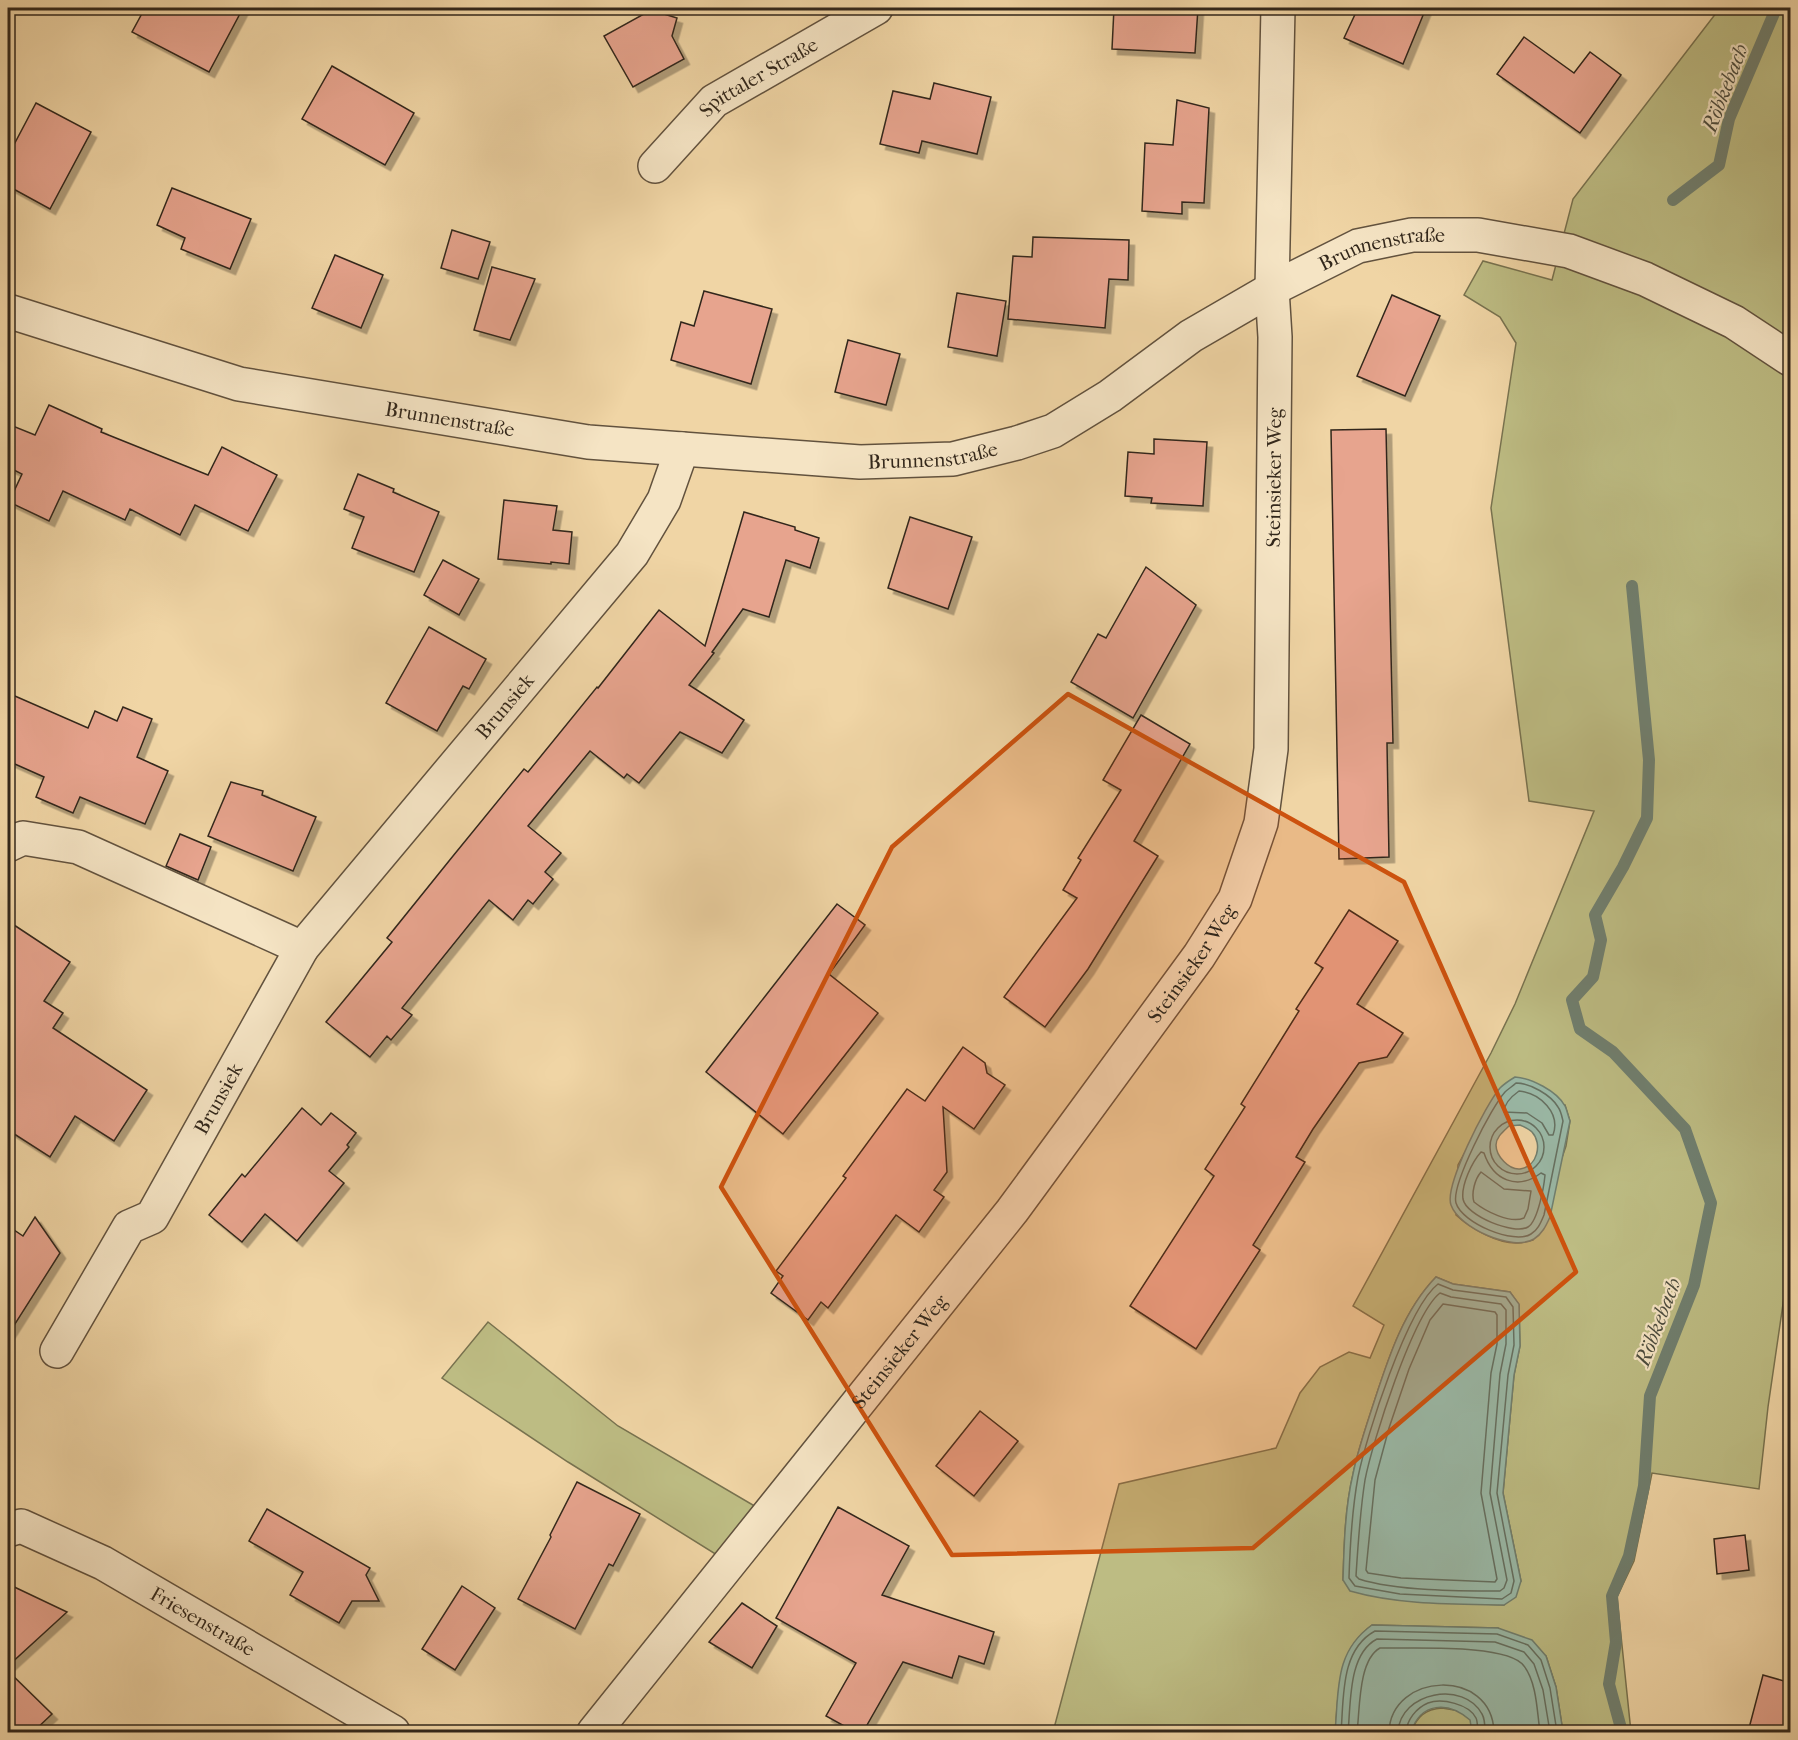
<svg xmlns="http://www.w3.org/2000/svg" width="1798" height="1740" font-family="'IM FELL French Canon',serif">
<style>
.green{fill:#bdbc83;stroke:#78724f;stroke-width:1.5;fill-rule:evenodd}
.water{fill:#9ab9a7;stroke:#707f6f;stroke-width:1.5;fill-rule:evenodd}
.lines{fill:none;stroke-linecap:round;stroke-linejoin:round}
.shore{stroke:#667061;stroke-width:1.5}
.stream{stroke:#707f6f;stroke-width:12}
.building{fill:#e7a48e;stroke:#32271b;stroke-width:1.5;filter:url(#shadow)}
.minor-casing{stroke:#62523e;stroke-width:36}
.minor{stroke:#f5e4c4;stroke-width:33}
.marked{fill:#cd520e;fill-opacity:0.2;stroke:#cd520e;stroke-width:4.5;stroke-linejoin:round}
.labels{text-anchor:middle;dominant-baseline:central;stroke-width:4.5;stroke-linejoin:round;paint-order:stroke}
.street-label{font-size:20px;fill:#32271b;stroke:#f5e4c4}
.water-label{font-size:21px;font-style:italic;fill:#4c4c3e;stroke:#f5e4c4}
</style>
<defs>
<filter id="shadow"><feDropShadow dx="5.5" dy="5.5" stdDeviation="0" flood-color="#0004"/></filter>
</defs>
<rect width="100%" height="100%" fill="#f0d5a5"/>
<filter id="stains"><feTurbulence type="fractalNoise" baseFrequency=".00333" numOctaves="4"/><feColorMatrix values="0 0 0 0 .2 0 0 0 0 .09 0 0 0 0 .02 0 0 0 .5 -.17"/></filter>
<radialGradient id="worn" r=".72"><stop offset=".6" stop-color="#630" stop-opacity="0"/><stop offset="1" stop-color="#630" stop-opacity=".3"/></radialGradient>
<g class="green">
<path d="M1720,8H1790V608L1785,622L1790,627V1256L1768,1407L1759,1489L1652,1473L1634,1561L1617,1597L1631,1732H1563L1556,1687L1546,1656L1498,1628L1372,1625C1336,1651 1339,1692 1335,1732H1053L1119,1484L1276,1448L1300,1393L1320,1367L1349,1352L1370,1358L1384,1325L1353,1306L1491,1053L1515,1004L1594,811L1529,801L1491,508L1516,343L1500,317L1464,295L1483,261L1552,280L1573,199ZM1500,1089L1565,1105L1570,1121L1566,1146L1533,1240C1528,1241 1523,1243 1518,1243C1498,1244 1470,1228 1456,1215L1458,1165ZM1436,1277L1453,1284L1510,1292L1519,1305L1520,1346L1514,1375L1503,1493L1521,1581L1504,1605L1399,1600L1343,1580C1344,1545 1345,1508 1353,1474C1358,1449 1367,1424 1375,1399C1389,1356 1404,1310 1436,1277Z"/>
<path d="M488,1322L618,1426L758,1508L717,1555L568,1462L442,1378Z"/>
<path d="M1442,1708L1460,1711L1471,1720L1472,1732H1411C1417,1717 1425,1709 1442,1708Z"/>
</g>
<g class="water">
<path d="M1515,1077C1531,1078 1557,1091 1565,1106C1567,1110 1568,1116 1570,1121L1550,1217C1546,1226 1542,1234 1534,1239C1513,1252 1459,1228 1451,1205C1444,1186 1486,1104 1500,1088C1504,1084 1510,1080 1515,1077ZM1520,1125C1524,1127 1529,1129 1532,1132C1543,1144 1537,1167 1520,1169C1509,1170 1496,1156 1496,1145C1496,1137 1504,1131 1509,1126Z"/>
<path d="M1436,1277L1453,1284L1510,1292L1519,1304L1520,1346L1514,1375L1503,1493L1521,1581L1516,1597L1504,1605C1453,1604 1399,1605 1350,1591L1343,1580C1344,1545 1345,1508 1353,1474C1358,1449 1367,1424 1375,1399C1389,1356 1404,1310 1436,1277Z"/>
<path d="M1372,1625L1498,1628L1532,1640L1546,1656L1556,1687L1563,1732H1472L1470,1720C1448,1701 1421,1702 1411,1732H1335C1339,1690 1334,1652 1372,1625Z"/>
</g>
<g class="lines">
<g class="shore">
<path d="M1516,1083C1530,1083 1551,1095 1558,1107C1561,1111 1562,1117 1563,1121L1544,1215C1541,1222 1538,1230 1531,1234C1514,1245 1462,1223 1456,1203C1451,1185 1492,1106 1505,1092C1508,1089 1513,1086 1516,1083Z"/>
<path d="M1519,1091C1540,1093 1561,1113 1553,1135H1549L1542,1123L1527,1113L1504,1112C1504,1103 1512,1096 1519,1091Z"/>
<circle cx="1517" cy="1147" r="27"/>
<path d="M1481,1152L1484,1153C1493,1180 1517,1191 1541,1173L1545,1175C1544,1186 1538,1221 1528,1227C1514,1235 1466,1216 1463,1199C1461,1185 1472,1162 1481,1152Z"/>
<path d="M1481,1172L1504,1189L1531,1191L1528,1209L1524,1218C1510,1224 1485,1211 1474,1202C1471,1193 1475,1179 1481,1172Z"/>
<path d="M1438,1284L1453,1290L1506,1297L1513,1307L1514,1345L1508,1375L1497,1493L1514,1581L1511,1593L1502,1599L1400,1594L1355,1586L1349,1578C1350,1545 1352,1510 1358,1477C1366,1437 1407,1308 1438,1284Z"/>
<path d="M1440,1293L1451,1297L1501,1304L1506,1310V1344L1500,1374L1490,1493L1507,1580L1504,1588L1500,1591C1460,1591 1396,1591 1359,1579L1356,1576C1358,1544 1360,1511 1365,1480C1372,1443 1413,1314 1440,1293Z"/>
<path d="M1443,1304L1495,1312L1497,1315V1344L1491,1373L1481,1493L1497,1579L1495,1582L1401,1578L1368,1573L1366,1570L1375,1480L1389,1428L1409,1369L1430,1320Z"/>
<path d="M1341,1732C1344,1698 1340,1650 1375,1631L1497,1634L1528,1645L1541,1660L1550,1688L1557,1732"/>
<path d="M1348,1732C1351,1703 1348,1654 1377,1639L1495,1642L1524,1652L1534,1664L1543,1690L1550,1732"/>
<path d="M1357,1732C1360,1710 1358,1660 1380,1648C1409,1649 1508,1643 1524,1666C1537,1683 1537,1712 1540,1732"/>
<path d="M1389,1732C1391,1672 1492,1667 1494,1732"/>
<path d="M1398,1732C1400,1692 1464,1680 1482,1714C1485,1719 1485,1727 1485,1732"/>
<path d="M1406,1732C1407,1720 1416,1708 1428,1703C1442,1698 1469,1704 1476,1718C1478,1722 1477,1728 1478,1732"/>
</g>
<g class="stream">
<path d="M1673,200L1719,165L1729,119L1775,11L1779,8"/>
<path d="M1622,1732L1609,1684L1616,1642L1612,1596L1629,1556L1644,1486L1650,1396L1694,1285L1711,1203L1685,1129L1613,1052L1580,1029L1572,1000L1593,977L1601,940L1595,915L1623,867L1647,818L1649,760L1632,586"/>
</g>
</g>
<g class="building">
<path d="M145,8H243L209,72L132,32Z"/>
<path d="M1114,8H1198L1195,53L1112,49Z"/>
<path d="M1358,8H1426L1403,64L1344,38Z"/>
<path d="M651,10L677,18L672,36L684,59L633,87L604,36Z"/>
<path d="M1524,37L1574,73L1590,52L1621,75L1580,133L1497,74Z"/>
<path d="M332,66L414,113L385,165L302,119Z"/>
<path d="M934,83L991,97L977,154L922,141L919,153L880,144L893,91L930,99Z"/>
<path d="M1177,100L1209,108L1204,203L1182,202V214L1142,211L1145,143L1173,145Z"/>
<path d="M36,103L91,132L50,209L8,186V156Z"/>
<path d="M172,188L251,219L230,269L181,249L185,238L157,225Z"/>
<path d="M452,230L490,242L478,279L441,268Z"/>
<path d="M1033,237L1129,240L1128,280L1109,279L1105,328L1008,319L1013,256L1032,257Z"/>
<path d="M335,255L383,275L361,328L312,308Z"/>
<path d="M492,267L535,279L510,340L474,330Z"/>
<path d="M704,291L772,309L751,384L671,360L681,322L694,326Z"/>
<path d="M957,293L1006,301L997,356L948,347Z"/>
<path d="M1392,295L1440,316L1405,396L1357,376Z"/>
<path d="M848,340L900,354L886,405L835,392Z"/>
<path d="M49,405L102,429L101,432L208,475L222,447L277,475L248,531L195,505L180,535L130,509L125,520L63,491L49,521L9,502L22,474L8,467V424L35,435Z"/>
<path d="M1386,429L1393,743H1387L1389,857L1339,859L1331,430Z"/>
<path d="M1154,439L1207,442L1203,506L1151,503L1152,498L1125,496L1128,452L1154,454Z"/>
<path d="M358,474L394,489L393,492L439,512L414,572L352,548L364,517L344,509Z"/>
<path d="M504,500L557,506L553,530L572,532L569,564L551,562V564L498,559Z"/>
<path d="M744,512L795,527V530L819,538L810,568L786,560L769,617L743,609L712,652L714,653L689,685L744,720L722,753L680,732L639,783L627,774L624,778L590,751L528,826L561,853L545,872L553,879L533,904L528,900L513,920L489,900L402,1008L412,1015L391,1040L387,1036L370,1057L326,1022L392,942L387,938L453,856L524,769L528,772L597,687L598,688L659,610L705,646Z"/>
<path d="M910,517L972,537L948,609L888,588Z"/>
<path d="M443,560L479,579L459,615L424,595Z"/>
<path d="M1146,567L1196,605L1133,718L1071,682L1098,634L1106,638Z"/>
<path d="M429,627L486,659L469,689L463,686L437,731L386,703Z"/>
<path d="M8,693L88,728L95,711L117,721L123,707L152,719L137,757L168,771L145,824L80,797L73,813L36,797L44,777L8,761Z"/>
<path d="M1141,715L1190,744L1134,841L1158,856L1088,969L1045,1027L1004,997L1077,898L1063,890L1081,860L1078,858L1121,790L1103,780Z"/>
<path d="M231,782L263,791L262,795L316,817L293,871L208,836Z"/>
<path d="M180,834L211,847L198,880L166,866Z"/>
<path d="M837,904L865,925L829,974L878,1013L783,1134L706,1072Z"/>
<path d="M1349,910L1398,941L1357,1004L1403,1033L1387,1057L1359,1063L1313,1129L1296,1157L1305,1162L1253,1245L1260,1250L1196,1349L1130,1306L1214,1176L1205,1169L1245,1107L1241,1104L1299,1011L1296,1009L1323,968L1315,963Z"/>
<path d="M8,921L70,962L44,1001L63,1013L53,1028L147,1090L114,1141L75,1116L50,1157L8,1130Z"/>
<path d="M963,1047L985,1063L987,1073L1005,1085L974,1129L943,1107L947,1172L934,1190L944,1197L919,1232L896,1215L828,1308L821,1302L808,1320L771,1293L783,1276L776,1271L846,1178L843,1176L907,1089L925,1101Z"/>
<path d="M302,1108L321,1125L331,1113L356,1133L347,1145L349,1147L329,1171L344,1183L297,1241L265,1214L242,1242L209,1215L242,1174L245,1177Z"/>
<path d="M35,1217L60,1253L8,1335V1226L23,1236Z"/>
<path d="M980,1411L1018,1441L974,1496L936,1466Z"/>
<path d="M577,1482L640,1514L613,1566L609,1564L575,1629L518,1599L551,1537L550,1535Z"/>
<path d="M838,1507L909,1546L882,1595L994,1632L984,1664L959,1656L952,1678L903,1662L863,1732H855L826,1716L856,1663L776,1618Z"/>
<path d="M267,1509L370,1568L366,1575L379,1601H352L339,1623L290,1595L303,1572L249,1541Z"/>
<path d="M1745,1535L1749,1570L1717,1574L1714,1539Z"/>
<path d="M8,1584L67,1612L8,1666Z"/>
<path d="M462,1586L495,1608L455,1670L422,1649Z"/>
<path d="M742,1603L777,1626L752,1668L709,1642Z"/>
<path d="M8,1671L52,1714L33,1732H17L8,1723Z"/>
<path d="M1763,1675L1791,1683V1732H1748Z"/>
</g>
<g class="lines">
<defs>
<g id="minor">
<path id="s1" d="M655,166L714,101L876,8"/>
<path id="s2" d="M8,311L239,384L588,442L860,462L953,459L1017,443L1053,431L1110,396L1191,336L1272,289L1358,246L1412,235H1478L1569,251L1645,279L1734,322L1790,359"/>
<path d="M8,845L23,838L78,847L302,948"/>
<path id="s3" d="M57,1351L129,1227L152,1217L302,948L632,554L664,500L682,449"/>
<path id="s4" d="M8,1530L21,1526L103,1563L393,1732"/>
<path id="s5" d="M594,1732L1012,1211L1199,956L1235,899L1261,823L1271,749L1275,337L1272,289L1278,8"/>
</g>
</defs>
<use href="#minor" class="minor-casing"/>
<use href="#minor" class="minor"/>
</g>
<path class="marked" d="M1068,694L1404,882L1576,1272L1253,1548L952,1555L721,1187L892,847Z"/>
<g class="labels">
<g class="street-label">
<text stroke="none"><textPath href="#s1" startOffset="138">Spittaler Straße</textPath></text>
<text stroke="none"><textPath href="#s2" startOffset="1446">Brunnenstraße</textPath></text>
<text stroke="none"><textPath href="#s2" startOffset="456">Brunnenstraße</textPath></text>
<text stroke="none"><textPath href="#s2" startOffset="942">Brunnenstraße</textPath></text>
<text stroke="none"><textPath href="#s5" startOffset="1478">Steinsieker Weg</textPath></text>
<text stroke="none"><textPath href="#s3" startOffset="792">Brunsiek</textPath></text>
<text stroke="none"><textPath href="#s5" startOffset="974">Steinsieker Weg</textPath></text>
<text stroke="none"><textPath href="#s3" startOffset="304">Brunsiek</textPath></text>
<text stroke="none"><textPath href="#s5" startOffset="488">Steinsieker Weg</textPath></text>
<text stroke="none"><textPath href="#s4" startOffset="219">Friesenstraße</textPath></text>
</g>
<g class="water-label">
<text transform="translate(1725 88) rotate(-69)">Röbkebach</text>
<text transform="translate(1658 1322) rotate(-69)">Röbkebach</text>
</g>
</g>
<rect width="1798" height="1740" fill="none" stroke="#f0d5a5" stroke-width="30"/>
<rect x="9" y="9" width="1780" height="1722" fill="none" stroke="#32271b" stroke-width="3"/>
<rect x="15" y="15" width="1768" height="1710" fill="none" stroke="#32271b" stroke-width="1.5"/>
<rect width="100%" height="100%" filter="url(#stains)"/>
<rect width="100%" height="100%" fill="url(#worn)"/>
</svg>
